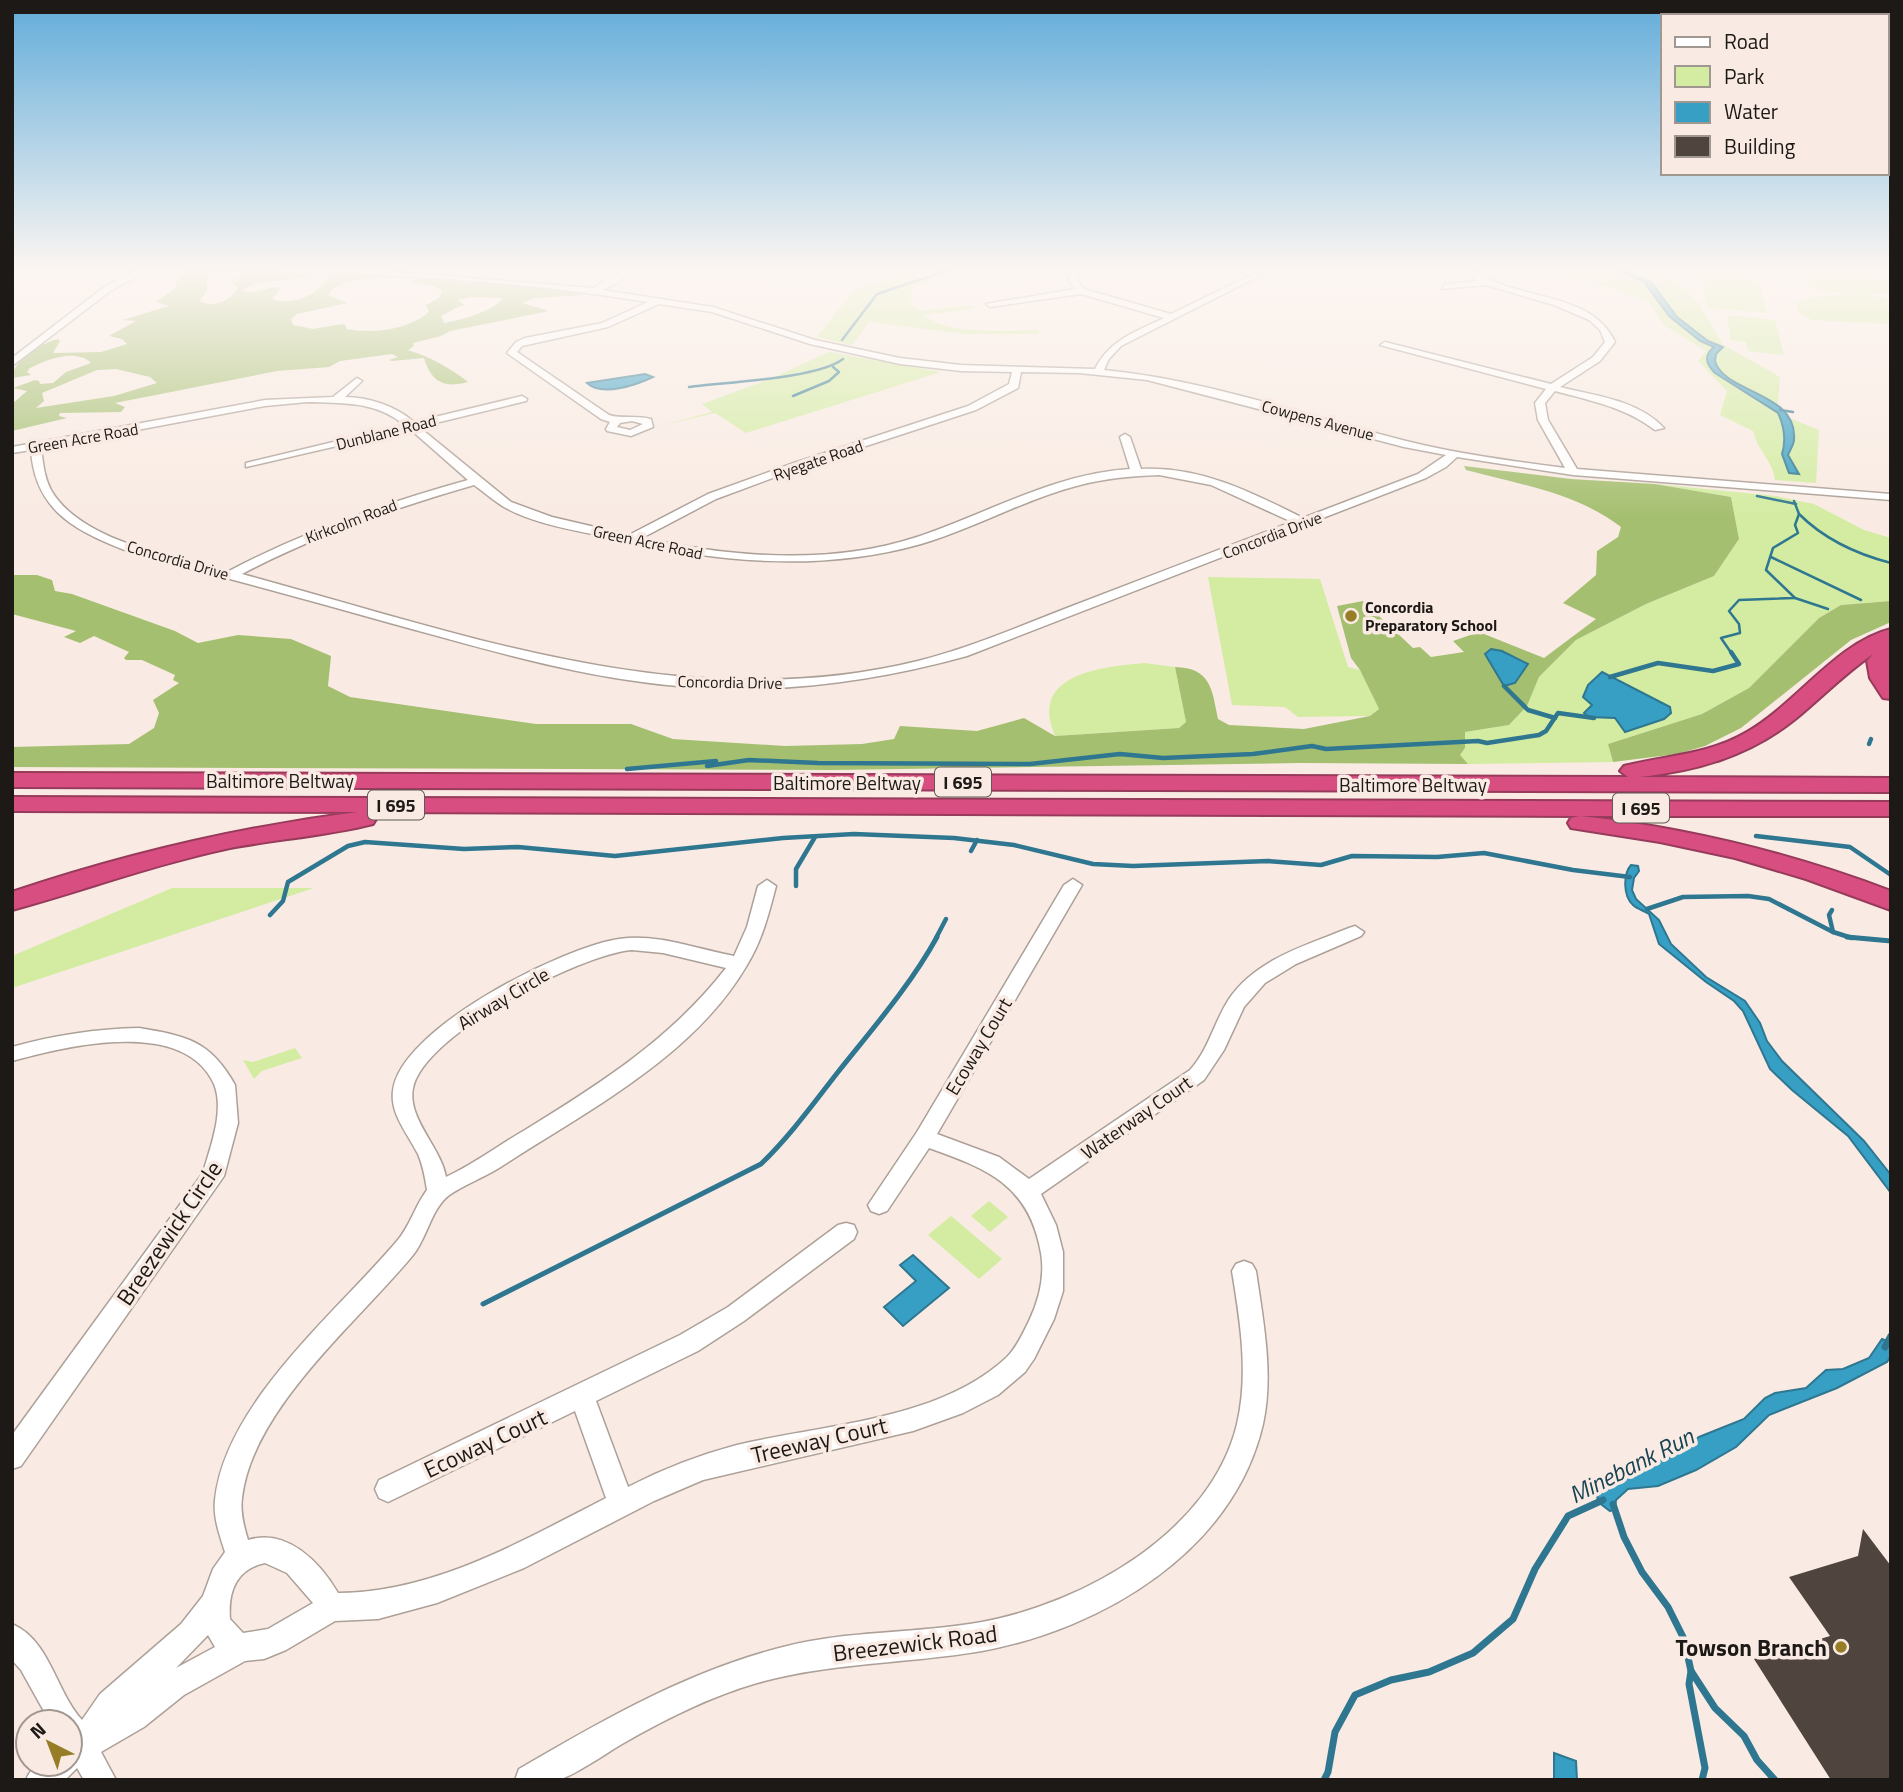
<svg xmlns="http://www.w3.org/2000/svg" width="1903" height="1792" font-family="'Titillium Web',sans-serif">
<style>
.green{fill:#d3eca2}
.forest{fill:#a5bf70;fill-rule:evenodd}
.water{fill:#379fc4;stroke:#2f7790;stroke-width:2}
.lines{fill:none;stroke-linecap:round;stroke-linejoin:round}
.stream-far3{stroke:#2f7790;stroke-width:2.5}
.stream-far2{stroke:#2f7790;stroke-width:4.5}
.stream-far1{stroke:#2f7790;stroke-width:5}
.stream{stroke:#2f7790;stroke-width:7}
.building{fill:#4f443e}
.minor-casing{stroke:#aca098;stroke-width:3}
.highway-casing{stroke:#973b5b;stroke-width:4}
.minor{fill:#fff;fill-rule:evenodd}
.highway{fill:#d84e80;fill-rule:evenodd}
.poi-dot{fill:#977d25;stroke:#f9ebe3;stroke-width:2.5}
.labels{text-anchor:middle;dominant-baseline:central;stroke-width:7;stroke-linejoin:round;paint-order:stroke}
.far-street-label{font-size:16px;fill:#1d1916;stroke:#f9ebe3}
.far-poi-label{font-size:16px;font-weight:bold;fill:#1d1916;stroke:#f9ebe3;text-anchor:start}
.shield{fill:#f9ebe3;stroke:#5f5854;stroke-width:2}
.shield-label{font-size:18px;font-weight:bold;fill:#1d1916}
.street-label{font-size:19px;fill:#1d1916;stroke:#f9ebe3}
.near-street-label{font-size:23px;fill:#1d1916;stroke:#f9ebe3}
.near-poi-label{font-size:23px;font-weight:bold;fill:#1d1916;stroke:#f9ebe3;text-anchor:end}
.near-water-label{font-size:24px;font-style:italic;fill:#174353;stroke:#f9ebe3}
</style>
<rect width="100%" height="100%" fill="#f9ebe3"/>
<g class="green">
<path d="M923,267H968L912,288L911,305L920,311L970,305L974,308L924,315C942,335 1012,331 1039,330V334H966L869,322L852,345L817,337L853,291Z"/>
<path d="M1550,267H1635L1678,282L1700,305L1722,344L1780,377L1777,413L1819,430L1816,483L1775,480C1773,461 1757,450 1753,431L1720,415L1727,391L1698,361L1706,351L1664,325L1648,301Z"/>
<path d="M1822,269L1891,279V293L1859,295L1887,298L1890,324L1812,320L1797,311V303C1816,294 1837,296 1857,295L1815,289L1804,284Z"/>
<path d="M1703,273L1758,278L1767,313L1707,308Z"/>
<path d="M1727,315L1775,320L1784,355L1748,351L1746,342L1731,340Z"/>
<path d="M829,352L941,372L746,433L715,413L659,426L712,412L702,404L770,379Z"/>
<path d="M1655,484L1776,496L1814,504L1864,530L1891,538V601L1841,605L1819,618L1749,688L1702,714L1608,744L1613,762L1468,764L1459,755L1465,748V732L1509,725L1527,706L1539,677L1576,640L1646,604L1714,576L1739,539L1731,497Z"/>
<path d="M1208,577L1320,579L1348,667L1360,670L1379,709L1370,716L1298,717L1285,707L1232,705Z"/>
<path d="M1144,663L1175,667L1186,722L1179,728L1055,736C1028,674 1101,667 1144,663Z"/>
<path d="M172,888H314L12,988V956Z"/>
<path d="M295,1048L302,1058L262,1071L254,1079L243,1060L253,1062Z"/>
<path d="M989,1201L1008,1217L990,1232L971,1216Z"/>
<path d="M951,1216L1002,1259L979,1279L928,1235Z"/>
</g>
<g class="forest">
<path d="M182,269L211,270L207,278V291L199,301C213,308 229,302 238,288L231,281L241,277L239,272L244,271L305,274L306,277L253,284L242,291C256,294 270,286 282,287L272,299C285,305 307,299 318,289C326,282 326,274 338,272C354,269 377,274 393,277C371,281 342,275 328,295L347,303L297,314L291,319L293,325L313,329L342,324L346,325V329C373,334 408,330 429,312L426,305L440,297L442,291L434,286L413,282V280L421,278L468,283L526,285L584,295L534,298L522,303L549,311L450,331L441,336L413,343L414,346L408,350C430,357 449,367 468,382C443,389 431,381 424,358L392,361L389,360L398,357L392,354L340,361L329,367L277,371L115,403L125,407L121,412L60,413L59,416L67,418L12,431V404L27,391L13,388L35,380L39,381L40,384L53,383L66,372L91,363C75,348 47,360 30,368L27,372L31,375L12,378C12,361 43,342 58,339L60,341L53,353L101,352L127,344L122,339L109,336L136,321L123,320L169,306L156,302L176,288L175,283L184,275ZM472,297L503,298C496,310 459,321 444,323L441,316L460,306H465L458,300ZM116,369L150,377L157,383L114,396L36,408L44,401L42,393L97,370Z"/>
<path d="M1464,466L1571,479L1655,484L1731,497L1739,539L1714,576L1646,604L1576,640L1539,677L1527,706L1509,725L1465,732V748L1460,755L1468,764L1301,763L834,770L12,767V747L129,744L154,728L159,713L153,700L179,683L173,680L175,675L142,660H126L124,658L129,652L94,636L80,643L64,637L76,631L12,614V575H37L52,580L55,591L72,594L175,631L198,643L238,635L291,639L331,656L328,686L350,697L536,724H631L673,739L785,746L862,744L894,739L900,726L977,731L1024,718L1055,736L1179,728L1186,722L1175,667C1211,668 1212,689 1218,719L1229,725L1304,729L1370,716L1379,709L1360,670L1351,658L1337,606L1363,601L1413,648L1420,647L1431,657L1464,652L1453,641L1479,632L1544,658L1596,619L1563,603L1596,575L1597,551L1618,537L1621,527C1577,493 1518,484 1466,470Z"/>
<path d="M1891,601V622L1851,640L1741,728L1705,746L1677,754L1613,762L1608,744L1702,714L1749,688L1819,618L1841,605Z"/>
</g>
<g class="water">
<path d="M1609,267H1616L1651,282L1677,317L1708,341L1723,347L1716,354L1715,361C1724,394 1798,391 1794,440C1794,444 1790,450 1788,455L1799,474L1789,473L1782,454C1786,441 1784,426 1778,413L1715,373C1705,363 1704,355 1714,347L1700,341L1669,316L1644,282Z"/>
<path d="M645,374L653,377C636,385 602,397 587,383Z"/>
<path d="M1491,649L1502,651L1528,664L1515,683L1504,686L1485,654Z"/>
<path d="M1602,672L1670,707L1671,713L1664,719L1625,732L1615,718L1589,717L1584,713L1592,705L1583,697L1588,685Z"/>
<path d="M1631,865L1638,866L1639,871L1634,878L1632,890L1636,899L1659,920L1671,944L1706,977L1745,1001L1760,1023L1767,1041L1782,1061L1864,1141L1891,1175V1193L1848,1136L1792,1090L1770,1069L1743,1011L1734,1001L1706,982L1659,944L1649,914C1645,911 1637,909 1633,905C1623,896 1623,874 1631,865Z"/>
<path d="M913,1255L949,1288L903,1326L884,1307L916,1281L900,1265Z"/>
<path d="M1882,1339L1891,1343V1356L1887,1362L1837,1388L1769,1415L1736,1447L1696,1470L1658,1486L1628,1489L1616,1500L1615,1509L1610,1511L1598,1502L1597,1495L1626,1477L1673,1455L1699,1437L1744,1419L1765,1398L1775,1393L1806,1388L1826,1370L1843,1369L1869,1358Z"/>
<path d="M1554,1753L1576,1761L1577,1780H1554Z"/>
</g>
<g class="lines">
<g class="stream-far3">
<path d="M1627,267H1672"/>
<path d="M1692,267H1733"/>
<path d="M1735,267H1776"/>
<path d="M842,340L877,294L958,267"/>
<path d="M689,387C725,382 817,379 843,359"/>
<path d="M793,396L829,381L839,372L833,367"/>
<path d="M1780,410L1793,412"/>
<path d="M1757,496L1796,504"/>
<path d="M1799,514C1825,540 1856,554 1891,563"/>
<path d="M1771,557L1861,600"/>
<path d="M1795,598L1828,609"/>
<path d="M1732,654L1721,638L1740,633L1739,624L1729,611L1739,600L1795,598L1766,570L1773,548L1798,533L1795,525L1799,514L1794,501"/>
</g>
<g class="stream-far2">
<path d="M1610,677L1658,663L1713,671L1739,664L1731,652"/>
<path d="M1504,686L1528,710L1555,718"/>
<path d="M1869,744L1871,739"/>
<path d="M707,766L749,760L818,763L1030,764L1120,754L1163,758L1253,754L1312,746L1326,749L1478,741L1487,743L1539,735L1546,731L1558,713L1594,718"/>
<path d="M627,769L716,761"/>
<path d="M1756,836L1850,847L1891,875"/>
<path d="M971,851L977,840"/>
<path d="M796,886V869L815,837"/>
<path d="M1647,909L1683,897L1748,896L1769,899L1833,932L1852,938"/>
<path d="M1832,910L1829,915L1833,932"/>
<path d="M270,915L283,901L288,882L348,846L365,842L464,849L518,847L615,856L783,838L854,834L954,838L1014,845L1093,864L1133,866L1268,861L1321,865L1352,856L1437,857L1484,853L1573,870L1630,877"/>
<path d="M936,938L946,919"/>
</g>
<g class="stream-far1">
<path d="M1847,937L1891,941"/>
<path d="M483,1304L761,1164C790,1136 813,1104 838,1072C873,1028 910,986 937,937"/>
</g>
<g class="stream">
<path d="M1885,1347L1891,1336"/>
<path d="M1613,1504L1624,1537L1642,1572L1668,1607L1684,1639L1691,1671L1715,1708L1744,1736L1757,1760L1775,1780"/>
<path d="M1691,1671L1689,1684L1705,1768L1702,1780"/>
<path d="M1324,1780L1328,1772L1335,1732L1355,1695L1391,1680L1429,1672L1473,1653L1513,1619L1535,1569L1568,1516L1603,1500"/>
</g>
</g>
<path class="building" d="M1863,1529L1891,1566V1780H1831L1754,1659L1830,1636L1789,1577L1858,1556Z"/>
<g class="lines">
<defs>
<g id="minor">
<path d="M142,267H152L109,292L12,366V358L103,288Z"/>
<path d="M162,267H335L593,288C607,281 622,267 636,267L619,282L603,290L713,307L815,340L900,358L961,365L1095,369C1109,340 1137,331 1164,318L1081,294L990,307L986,304L1075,289L1068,279L1077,267H1085L1076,279L1084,289L1171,314L1267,267H1277L1121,346L1109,359L1104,370C1208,380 1306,416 1406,441C1458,454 1512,461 1565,468L1538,420L1535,403L1546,389L1380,345L1385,342L1551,384L1593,357L1605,342L1600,330L1589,320L1554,305L1486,285L1442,289L1445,284L1478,281L1461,267C1475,267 1487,279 1500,284C1540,299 1595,299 1615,342L1600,361L1560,387C1596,396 1638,400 1664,428L1655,430C1625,407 1591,401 1555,391L1545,403L1548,420L1577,469L1891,494V500L1573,475L1457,457L1446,467L1426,478L967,656C876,681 784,694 690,687C587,680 489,650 390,623C305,599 220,576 135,554C80,533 35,514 31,450L12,453V447L265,400L333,397L357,378L362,381L345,397C369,397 395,406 414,422L522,396L527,399L526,401L419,427L511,502L552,517L629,535L708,494L794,463L968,406L1009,384L1012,372L961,371L900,364L810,344L712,312L659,304L608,327L522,346L517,352L609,415C620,419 636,415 651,419L653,427L631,436L607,431L606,429L610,422L601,419L507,353L516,342L525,338L602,323L648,302C489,276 327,271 166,269ZM1021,372L1079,373L1147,380L1404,447L1446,455L1418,474L1303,518C1251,492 1200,466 1141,469L1130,437L1125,434L1120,437L1130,469C1056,473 986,514 917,537C829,566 731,557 642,538L716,499L802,467L976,410L1018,388ZM307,402C341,403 377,401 404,425L246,463V467L410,429L468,480C385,503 305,531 229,571C175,557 81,542 51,490C44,477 43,462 41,448L265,406ZM632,421L643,424L630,430L617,427L620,423ZM1159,475L1211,485L1292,522C1217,550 1142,579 1067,608C1018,627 969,648 918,661C685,718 464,634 242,574C316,535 394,508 474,485C484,492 494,501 504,507C536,525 576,530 611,538C714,562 818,573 921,544C975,528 1025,499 1080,485C1107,478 1132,476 1159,475Z"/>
<path d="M1073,879L1082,885L937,1134L999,1157L1029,1179L1190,1070C1209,1049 1214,1022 1229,999C1256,959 1307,945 1349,928L1355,926L1364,932L1361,936L1296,964L1265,983L1244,1007L1224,1050L1204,1080L1041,1194L1056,1225L1063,1252V1291L1054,1319L1034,1359L1025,1372L998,1395L963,1413L913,1431L703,1480L654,1501L524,1568L437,1603L378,1619L335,1621L286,1650L264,1659L245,1661L184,1695L144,1727L101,1752L116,1780H84L77,1768L65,1780H26C35,1758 49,1764 70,1764V1722H50L21,1670L12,1660V1624C50,1640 56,1692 82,1720L100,1694L181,1624L203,1596L213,1569L225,1552C220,1536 213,1518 215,1500C225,1403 337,1312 397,1241C410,1226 415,1206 427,1190C425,1177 423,1166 418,1154C408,1134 390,1114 393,1091C399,1029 563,947 619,939C657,933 697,949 734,956L747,927L758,886L767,880L776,886C769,913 762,941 747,965C693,1058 586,1111 499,1168C483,1178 463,1185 448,1196C431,1210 427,1238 413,1255C358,1322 252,1409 242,1498C240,1512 244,1527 248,1540C287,1528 320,1562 338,1593C435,1592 522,1541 606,1498L575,1411L388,1502L379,1498L375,1489L379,1480L680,1335L728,1307L838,1225L846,1223L854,1225L857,1232L854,1239L744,1321L698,1351L596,1401L628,1487C663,1469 699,1455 737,1445C824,1424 939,1421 1007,1357C1017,1347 1023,1333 1029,1321C1039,1300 1045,1276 1041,1253C1029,1185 988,1169 929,1148L887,1211L879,1214L871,1211L868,1205L917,1132L1064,885ZM632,950L663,953L726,968C672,1038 600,1084 525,1130C499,1145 474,1164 446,1177C441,1147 407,1119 413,1088C424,1034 581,954 632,950ZM265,1563L287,1573L313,1603L268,1629L243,1633L230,1619C228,1592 236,1569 265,1563ZM208,1635L215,1647L176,1668Z"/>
<path d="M139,1028C186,1036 210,1040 235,1085L238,1123L224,1176L21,1466L12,1469V1435L203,1173C210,1147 225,1111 214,1084C184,1017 66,1046 12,1061V1047C55,1035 95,1029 139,1028Z"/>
<path d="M1244,1261L1252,1264L1256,1271C1263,1320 1274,1374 1263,1424C1234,1551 1102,1629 982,1651C906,1664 831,1662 757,1683C709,1697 665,1719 622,1744C608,1752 571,1778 557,1780C544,1782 528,1780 515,1780L519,1769C603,1720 688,1671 783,1647C848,1630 916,1634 982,1622C1084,1603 1211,1532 1237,1424C1249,1374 1240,1320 1232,1271L1236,1264Z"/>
</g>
<g id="highway">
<path d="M1891,629L1889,662L1891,699L1883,698L1870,678L1867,661L1873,654C1845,673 1821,698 1794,720C1749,756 1696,771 1639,777L1891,778V792L12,787V773L1628,777L1620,771L1624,766C1667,755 1708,755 1747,732C1795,705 1837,642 1891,629Z"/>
<path d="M12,797L1891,802V816H1581C1688,828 1790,853 1891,891V910L1806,879L1735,858L1660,842L1571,828L1568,823L1571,818L1579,816L367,812L373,814L376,819L373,824C326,836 277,839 230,848C155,864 85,890 12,910V892C125,854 240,827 358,812L12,811Z"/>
</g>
</defs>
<use href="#minor" class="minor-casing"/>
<use href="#highway" class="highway-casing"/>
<use href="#minor" class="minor"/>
<use href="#highway" class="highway"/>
</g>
<linearGradient id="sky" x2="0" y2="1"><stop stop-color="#61acda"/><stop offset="0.52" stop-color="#fcf6f2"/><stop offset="1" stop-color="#fcf6f2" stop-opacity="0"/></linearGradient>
<rect width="1903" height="518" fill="url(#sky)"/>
<g class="poi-dot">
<circle cx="1351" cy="616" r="7"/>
<circle cx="1841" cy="1647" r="7"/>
</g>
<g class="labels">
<g class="far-street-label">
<text transform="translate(1318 420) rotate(15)">Cowpens Avenue</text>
<text transform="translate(386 432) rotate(-14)">Dunblane Road</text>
<text transform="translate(83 438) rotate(-10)">Green Acre Road</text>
<text transform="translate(818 460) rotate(-19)">Ryegate Road</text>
<text transform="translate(351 521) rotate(-21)">Kirkcolm Road</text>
<text transform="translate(1272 535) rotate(-21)">Concordia Drive</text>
<text transform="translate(648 542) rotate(12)">Green Acre Road</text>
<text transform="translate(178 560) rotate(16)">Concordia Drive</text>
<text transform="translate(730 682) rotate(1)">Concordia Drive</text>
</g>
<g class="far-poi-label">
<text x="1365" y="607">Concordia<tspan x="1365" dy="18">Preparatory School</tspan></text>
</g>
<g class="shield">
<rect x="935" y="767.5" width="56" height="29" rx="5"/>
<rect x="368" y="790.5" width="56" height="29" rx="5"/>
<rect x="1613" y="793.5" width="56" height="29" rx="5"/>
</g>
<g class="shield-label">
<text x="963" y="782">I 695</text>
<text x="396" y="805">I 695</text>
<text x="1641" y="808">I 695</text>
</g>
<g class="street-label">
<text x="280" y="780">Baltimore Beltway</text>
<text x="847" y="782">Baltimore Beltway</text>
<text x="1413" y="784">Baltimore Beltway</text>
<text transform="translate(503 998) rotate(-31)">Airway Circle</text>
<text transform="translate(978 1046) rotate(-59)">Ecoway Court</text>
<text transform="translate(1136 1117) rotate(-35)">Waterway Court</text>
</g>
<g class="near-street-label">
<text transform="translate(169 1233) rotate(-56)">Breezewick Circle</text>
<text transform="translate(819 1440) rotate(-13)">Treeway Court</text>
<text transform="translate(485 1443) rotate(-25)">Ecoway Court</text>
<text transform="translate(915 1643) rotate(-7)">Breezewick Road</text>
</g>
<g class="near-poi-label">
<text x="1827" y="1647">Towson Branch</text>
</g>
<g class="near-water-label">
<text transform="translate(1631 1465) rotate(-27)">Minebank Run</text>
</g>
</g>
<rect width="1903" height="1792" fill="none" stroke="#1d1916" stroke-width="28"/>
<rect x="1661" y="14" width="228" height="161" fill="#f9ebe3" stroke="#a19791" stroke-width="2"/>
<rect x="1675" y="37" width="35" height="10" fill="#ffffff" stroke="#a19791" stroke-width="2"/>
<text x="1724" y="49" font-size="21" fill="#1d1916">Road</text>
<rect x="1675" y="66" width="35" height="21" fill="#d3eca2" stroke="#a19791" stroke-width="2"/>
<text x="1724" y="84" font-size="21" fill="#1d1916">Park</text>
<rect x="1675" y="102" width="35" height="21" fill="#379fc4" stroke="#a19791" stroke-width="2"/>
<text x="1724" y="119" font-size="21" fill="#1d1916">Water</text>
<rect x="1675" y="136" width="35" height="21" fill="#4f443e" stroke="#a19791" stroke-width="2"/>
<text x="1724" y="154" font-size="21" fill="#1d1916">Building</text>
<g transform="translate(49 1743) rotate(318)"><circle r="33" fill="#f9ebe3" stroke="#a19791" stroke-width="2"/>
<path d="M0-5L12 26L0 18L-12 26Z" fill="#977d25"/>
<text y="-10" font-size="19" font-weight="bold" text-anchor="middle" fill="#1d1916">N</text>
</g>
</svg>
